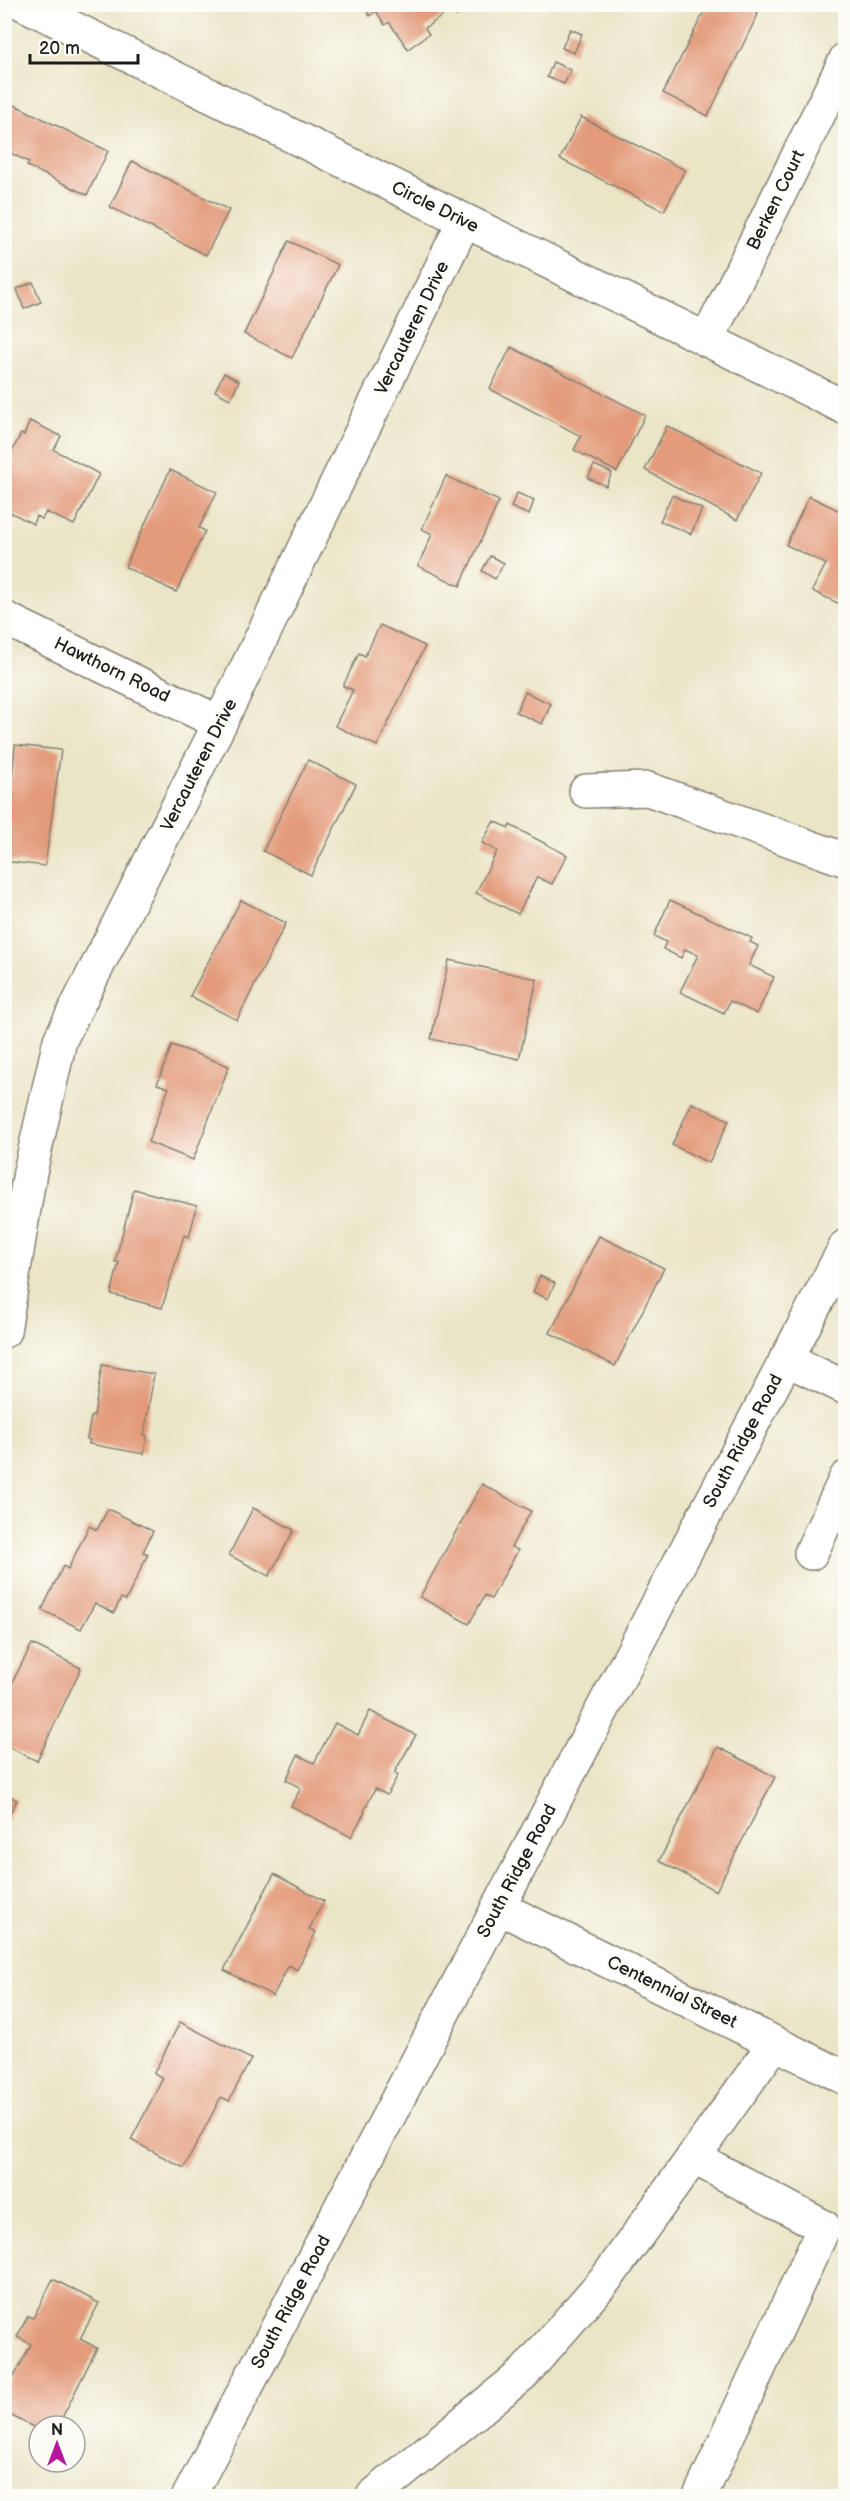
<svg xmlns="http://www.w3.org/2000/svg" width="850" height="2501" font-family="'Balsamiq Sans',sans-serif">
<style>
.building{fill:#e39b7c}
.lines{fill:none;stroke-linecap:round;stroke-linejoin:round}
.minor-casing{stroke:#848072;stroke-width:36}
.minor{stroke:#fff;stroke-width:33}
.labels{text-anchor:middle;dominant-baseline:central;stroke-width:5;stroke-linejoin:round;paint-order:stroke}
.street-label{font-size:18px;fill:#1c1c1c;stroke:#fdfcf7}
</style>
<rect width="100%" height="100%" fill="#fdfcf7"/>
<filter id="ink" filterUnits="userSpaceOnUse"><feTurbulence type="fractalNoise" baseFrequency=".0167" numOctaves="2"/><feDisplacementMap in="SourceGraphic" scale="12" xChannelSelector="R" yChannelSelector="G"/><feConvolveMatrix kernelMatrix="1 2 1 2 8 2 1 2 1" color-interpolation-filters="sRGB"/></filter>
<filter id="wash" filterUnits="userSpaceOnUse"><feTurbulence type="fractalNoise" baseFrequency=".008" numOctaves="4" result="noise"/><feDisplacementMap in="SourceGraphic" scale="24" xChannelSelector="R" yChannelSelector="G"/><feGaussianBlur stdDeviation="1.35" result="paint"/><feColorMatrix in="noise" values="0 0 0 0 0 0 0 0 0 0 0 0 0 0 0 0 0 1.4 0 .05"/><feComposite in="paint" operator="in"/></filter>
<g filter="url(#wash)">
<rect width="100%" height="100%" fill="#ebe5c7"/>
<g id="blocks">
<g class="building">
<path d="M362,4H473L456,16L451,10L425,28L429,34L408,49L389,22L385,25L376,11L370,16Z"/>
<path d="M708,4H738L758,14L708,116L663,93Z"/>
<path d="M570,29L582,34L574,53L562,48Z"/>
<path d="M553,62L571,70L564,84L547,77Z"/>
<path d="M15,105L108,151L87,195L27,166L29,162L4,150V127Z"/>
<path d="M581,117L685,170L664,211L560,159Z"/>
<path d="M132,161L229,210L206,255L110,207Z"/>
<path d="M289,241L338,265L292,358L244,334Z"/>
<path d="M33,282L41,302L24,309L17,289Z"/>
<path d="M511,347L645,415L617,472L574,450L581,436L490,389Z"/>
<path d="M224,373L239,381L230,399L215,391Z"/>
<path d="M30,421L61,436L54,450L99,474L74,525L46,512L42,519L36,516L33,524L4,509V466L21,434L24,435Z"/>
<path d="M667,426L761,473L737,520L645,470Z"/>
<path d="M594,465L612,473L606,486L588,478Z"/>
<path d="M170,470L217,492L199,528L205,531L176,592L125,567Z"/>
<path d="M446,476L499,501L460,586L418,566L432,534L422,529Z"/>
<path d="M517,493L534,500L529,515L511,507Z"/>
<path d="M672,495L702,509L691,534L660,521Z"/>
<path d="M809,496L846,514V607L812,591L826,564L786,545Z"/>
<path d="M490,556L504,563L495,579L482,571Z"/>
<path d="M380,625L425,646L377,746L335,726L353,690L343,686L359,653L365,656Z"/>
<path d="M525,692L551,704L542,724L516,712Z"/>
<path d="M15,745L61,750L45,866L4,861V779H12Z"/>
<path d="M308,760L356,784L311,875L263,851Z"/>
<path d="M494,821L509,828L510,825L567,855L552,884L537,877L518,914L476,893L497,851L482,843Z"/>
<path d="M241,900L286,923L237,1020L190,996Z"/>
<path d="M670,900L752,938L750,942L758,946L749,965L774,977L757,1014L730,1001L724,1013L680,992L698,955L685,949L681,958L663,949L666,942L654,936Z"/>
<path d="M449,960L537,979L519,1059L431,1039Z"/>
<path d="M172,1045L229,1066L193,1160L148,1142L169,1088L157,1084Z"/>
<path d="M692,1103L729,1120L709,1163L672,1145Z"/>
<path d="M134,1189L197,1206L189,1237L184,1235L162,1308L111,1294L119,1262H115Z"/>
<path d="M599,1236L664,1268L615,1366L550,1333Z"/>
<path d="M540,1276L555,1283L548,1299L533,1292Z"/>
<path d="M102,1365L154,1374L144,1435L147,1436L144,1454L89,1444L90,1440L87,1439L91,1416H94Z"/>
<path d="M482,1484L531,1511L511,1547L518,1550L491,1599L485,1595L469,1624L420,1597Z"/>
<path d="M253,1508L294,1530L269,1576L229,1555Z"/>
<path d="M108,1509L153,1531L143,1552L148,1554L126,1600L121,1598L114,1613L95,1603L81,1629L42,1610L63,1566L68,1569L89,1526L97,1530Z"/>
<path d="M32,1644L81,1668L37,1761L4,1745V1698Z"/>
<path d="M370,1711L416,1735L394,1773L398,1775L387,1795L375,1789L364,1811L365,1812L351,1837L291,1806L301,1788L286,1780L298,1755L314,1763L335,1723L358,1735Z"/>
<path d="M718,1747L775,1777L716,1891L659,1861Z"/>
<path d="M4,1793L17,1800L4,1824Z"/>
<path d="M274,1874L324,1901L309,1929L316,1932L297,1970L289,1965L273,1996L224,1970Z"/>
<path d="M180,2022L251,2059L229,2101L221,2097L184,2168L131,2140L163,2078L154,2073Z"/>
<path d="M53,2279L99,2303L80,2339L97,2348L58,2426H39V2430L4,2412V2396L31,2344L17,2337L28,2316L33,2318Z"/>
</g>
</g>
</g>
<g filter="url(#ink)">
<use href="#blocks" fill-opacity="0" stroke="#848072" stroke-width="1.5"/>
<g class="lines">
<defs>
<g id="minor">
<path d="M24,4L846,408"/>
<path d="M707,340L846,59"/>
<path d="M4,618L220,723"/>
<path d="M586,791L648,789L846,860"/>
<path d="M4,1331L30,1172L60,1040L220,723L464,221"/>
<path d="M786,1359L846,1388"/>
<path d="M811,1553L846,1478"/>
<path d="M498,1907L846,2078"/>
<path d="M693,2157L824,2227L700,2496"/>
<path d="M189,2496L846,1246"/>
<path d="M373,2496L524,2373L609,2275L775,2043"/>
</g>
</defs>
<use href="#minor" class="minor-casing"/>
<use href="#minor" class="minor"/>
</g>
</g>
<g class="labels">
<g class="street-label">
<text transform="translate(776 200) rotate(-64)">Berken Court</text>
<text transform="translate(435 207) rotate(26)">Circle Drive</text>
<text transform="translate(412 328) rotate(-64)">Vercauteren Drive</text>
<text transform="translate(112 670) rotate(26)">Hawthorn Road</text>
<text transform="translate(199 765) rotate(-63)">Vercauteren Drive</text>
<text transform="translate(743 1441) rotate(-62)">South Ridge Road</text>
<text transform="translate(517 1871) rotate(-62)">South Ridge Road</text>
<text transform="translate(672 1992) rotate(26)">Centennial Street</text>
<text transform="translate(291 2302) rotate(-62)">South Ridge Road</text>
</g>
</g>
<rect width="850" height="2501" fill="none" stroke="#fdfcf7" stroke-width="24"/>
<g transform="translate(57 2444)"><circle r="28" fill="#fdfcf7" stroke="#a3a29f" stroke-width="1.5"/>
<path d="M0-4.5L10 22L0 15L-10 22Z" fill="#b5179e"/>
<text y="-9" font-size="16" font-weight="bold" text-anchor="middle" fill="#1c1c1c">N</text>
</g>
<path d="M30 54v9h108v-9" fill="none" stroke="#1c1c1c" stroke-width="3"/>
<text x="39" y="54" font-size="18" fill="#1c1c1c" stroke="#fdfcf7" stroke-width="4.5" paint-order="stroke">20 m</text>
</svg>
